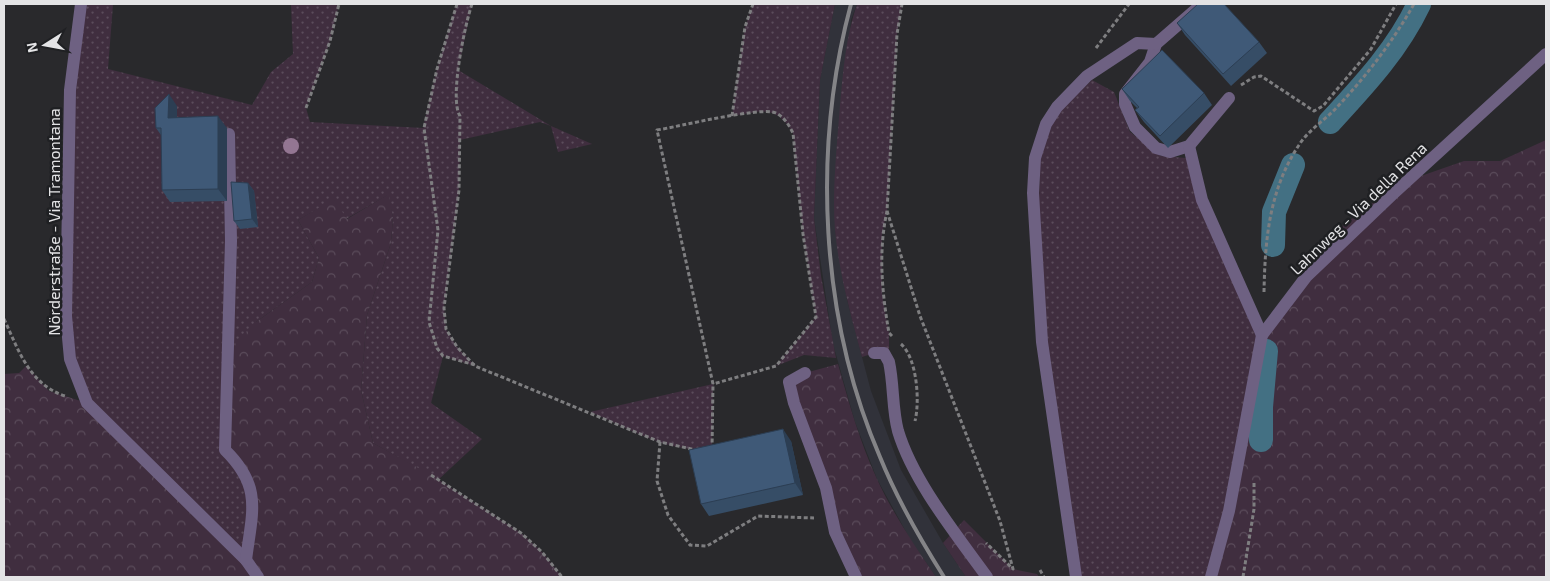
<svg xmlns="http://www.w3.org/2000/svg" width="1550" height="581" font-family="'Exo 2',sans-serif">
<style>
.built{fill:#31323a}
.grass{fill:url(#grass-dots)}
.forest{fill:url(#forest-crowns)}
.lines{fill:none;stroke-linecap:round;stroke-linejoin:round}
.canal{stroke:#437083;stroke-width:24}
.path{stroke:#7e7e80;stroke-width:3;stroke-dasharray:4 2.5;stroke-linecap:butt}
.minor{stroke:#6e6182;stroke-width:12}
.rail{stroke:#848487;stroke-width:4}
.tree{fill:#937692}
.wall{fill:#364d66}
.shaded-wall{fill:#2c3e53}
.building{fill:#3f5977;stroke:#2c3e53}
.labels{text-anchor:middle;dominant-baseline:central;stroke-width:5;stroke-linejoin:round;paint-order:stroke}
.street-label{font-size:16px;fill:#e3e3e5;stroke:#1f2023}
</style>
<defs>
<pattern id="grass-dots" width="8" height="8" patternUnits="userSpaceOnUse" patternTransform="scale(1.25)"><rect width="8" height="8" fill="#402e3f"/><path d="M2 2h.1M6 6h.1" fill="none" stroke="#5b4c5b" stroke-width="1.8" stroke-linecap="round"/></pattern>
<pattern id="forest-crowns" width="20" height="18" patternUnits="userSpaceOnUse" patternTransform="scale(1.25)"><rect width="20" height="18" fill="#402e3f"/><path d="M2 6a3 3 0 1 1 6 0M12 15a3 3 0 1 1 6 0" fill="none" stroke="#5b4c5b"/></pattern>
</defs>
<rect width="100%" height="100%" fill="#29292c"/>
<path class="built" d="M835,4H857L851,20L835,230L847,300L871,391L901,470L943,543L966,577H936L910,539L877,479L855,422L833,344L814,218L820,80Z"/>
<g class="grass">
<path d="M81,4H113L108,69L252,105L271,72L293,54L291,4H339L330,41L306,108L310,122L423,128L437,69L455,9L457,4H472L458,70L551,126L592,144L558,152L551,126L540,122L460,140L459,190L444,307L446,329L457,347L475,366L443,356L431,403L482,439L438,480L373,443L361,390L367,315L391,243L393,217L388,195L346,219L334,200L298,220L319,258L312,282L256,322L246,560L87,403L70,359L73,61Z"/>
<path d="M753,4H835L820,80L814,218L821,276L836,358L804,355L776,366L816,317L803,234L793,133C776,104 761,111 732,116L745,27Z"/>
<path d="M857,4H902L897,34L887,211L882,234V294L889,333V362L874,353L862,357C851,316 839,273 835,230C832,189 837,146 840,105C843,71 846,36 857,4Z"/>
<path d="M1092,80L1114,92L1130,132L1161,156L1186,158L1262,335L1211,577H1076L1037,279L1040,159L1050,126L1061,109Z"/>
<path d="M713,384L712,449C669,454 627,427 590,412Z"/>
</g>
<g class="forest">
<path d="M1546,140V577H1211L1262,335L1306,277L1337,230L1398,184L1464,161H1500Z"/>
<path d="M389,194L393,217L391,243L367,315L361,390L373,443L431,475L521,533L542,552L562,577H4V374L19,373L26,366L49,391L87,403L246,560L249,480L225,450L228,350L256,322L312,282L319,258L298,220L334,199L347,219Z"/>
<path d="M838,364C849,403 860,443 877,479C893,514 915,546 936,577H853L789,382L805,373Z"/>
<path d="M964,520L1013,569L1037,574L1039,577H966L943,543Z"/>
</g>
<g class="lines">
<g class="canal">
<path d="M1330,122C1365,84 1397,50 1419,4"/>
<path d="M1273,245L1274,212L1293,165"/>
<path d="M1261,440V407L1266,351"/>
</g>
<g class="path">
<path d="M457,4L437,69L424,128L438,230L429,322L437,348L443,356L475,365"/>
<path d="M472,4C465,24 449,99 460,116L459,190L444,308L446,329L457,347L475,366L660,442L696,450"/>
<path d="M1096,48L1129,4"/>
<path d="M1241,85L1254,77L1261,76L1314,111L1323,106L1371,49L1396,4"/>
<path d="M306,108L330,41L339,4"/>
<path d="M732,116L745,27L753,4"/>
<path d="M887,211L920,316L1000,521L1013,569L986,543"/>
<path d="M1264,292C1265,240 1269,190 1299,145C1309,129 1327,119 1339,105C1368,74 1393,41 1414,4"/>
<path d="M4,319C19,351 29,384 65,396"/>
<path d="M892,336L889,333C882,293 878,252 887,211L897,34L902,4"/>
<path d="M901,344C917,358 920,401 915,421"/>
<path d="M660,442L657,481L668,515L690,545L707,546L758,516L814,518"/>
<path d="M712,449L713,384L657,130C677,127 762,106 776,113C784,117 789,125 793,133L803,234L816,317L776,366L713,384"/>
<path d="M431,475L521,533L542,552L562,577"/>
<path d="M1040,570L1044,577"/>
<path d="M1243,577L1254,509V481"/>
</g>
<g class="minor">
<path d="M81,4L70,90L66,316L70,359L87,403L246,560L258,577"/>
<path d="M1202,4L1156,44L1150,62L1125,94V104L1135,127L1156,148L1170,152L1189,146L1229,98"/>
<path d="M229,134L231,241L225,450C263,487 252,512 246,560"/>
<path d="M1189,146L1202,200L1262,335"/>
<path d="M874,353H884L889,362C894,385 892,409 898,431C913,481 956,534 987,577"/>
<path d="M805,373L789,382L794,403L826,488L835,532L856,577"/>
<path d="M1076,577L1042,342L1033,193L1035,158L1046,124L1057,107L1087,76L1137,43L1156,44"/>
<path d="M1211,577L1229,511L1262,335L1306,277L1393,194L1546,54"/>
</g>
<path class="rail" d="M851,4C812,149 820,318 880,457C897,499 920,539 944,577"/>
</g>
<circle class="tree" cx="291" cy="146" r="8"/>
<g class="wall">
<path d="M1177,23L1259,42L1267,53L1231,86L1185,35Z"/>
<path d="M1122,89L1204,93L1212,105L1168,148L1144,122L1135,110L1137,108L1130,101Z"/>
<path d="M177,106V118L227,128V201L170,202L162,190L161,135L156,128Z"/>
<path d="M248,183L254,191L258,227L240,229L234,221Z"/>
<path d="M791,441L803,495L709,516L701,504Z"/>
</g>
<g class="shaded-wall">
<path d="M169,94L177,106V130L168,118Z"/>
<path d="M218,116L227,128V201L218,189Z"/>
<path d="M248,183L254,191L258,227L252,219Z"/>
<path d="M783,429L791,441L803,495L795,483Z"/>
</g>
<g class="building">
<path d="M1198,4H1224L1259,42L1223,74L1177,23Z"/>
<path d="M1162,50L1204,93L1160,136L1135,110L1139,107L1122,89Z"/>
<path d="M169,94L168,118L218,116V189L162,190L161,128H156L155,108Z"/>
<path d="M231,182L248,183L252,219L234,221Z"/>
<path d="M783,429L795,483L701,504L689,450Z"/>
</g>
<g class="labels">
<g class="street-label">
<text transform="translate(1358 208) rotate(-44)">Lahnweg - Via della Rena</text>
<text transform="translate(53 222) rotate(-90)">Nörderstraße - Via Tramontana</text>
</g>
</g>
<rect width="1550" height="581" fill="none" stroke="#e3e3e5" stroke-width="10"/>
<g transform="translate(45 45) rotate(259)" stroke="#1f2023" stroke-width="4" paint-order="stroke">
<path d="M0-4L9 19L0 12L-9 19Z" fill="#e3e3e5"/>
<text y="-8" font-size="14" font-weight="bold" text-anchor="middle" fill="#e3e3e5">N</text>
</g>
</svg>
